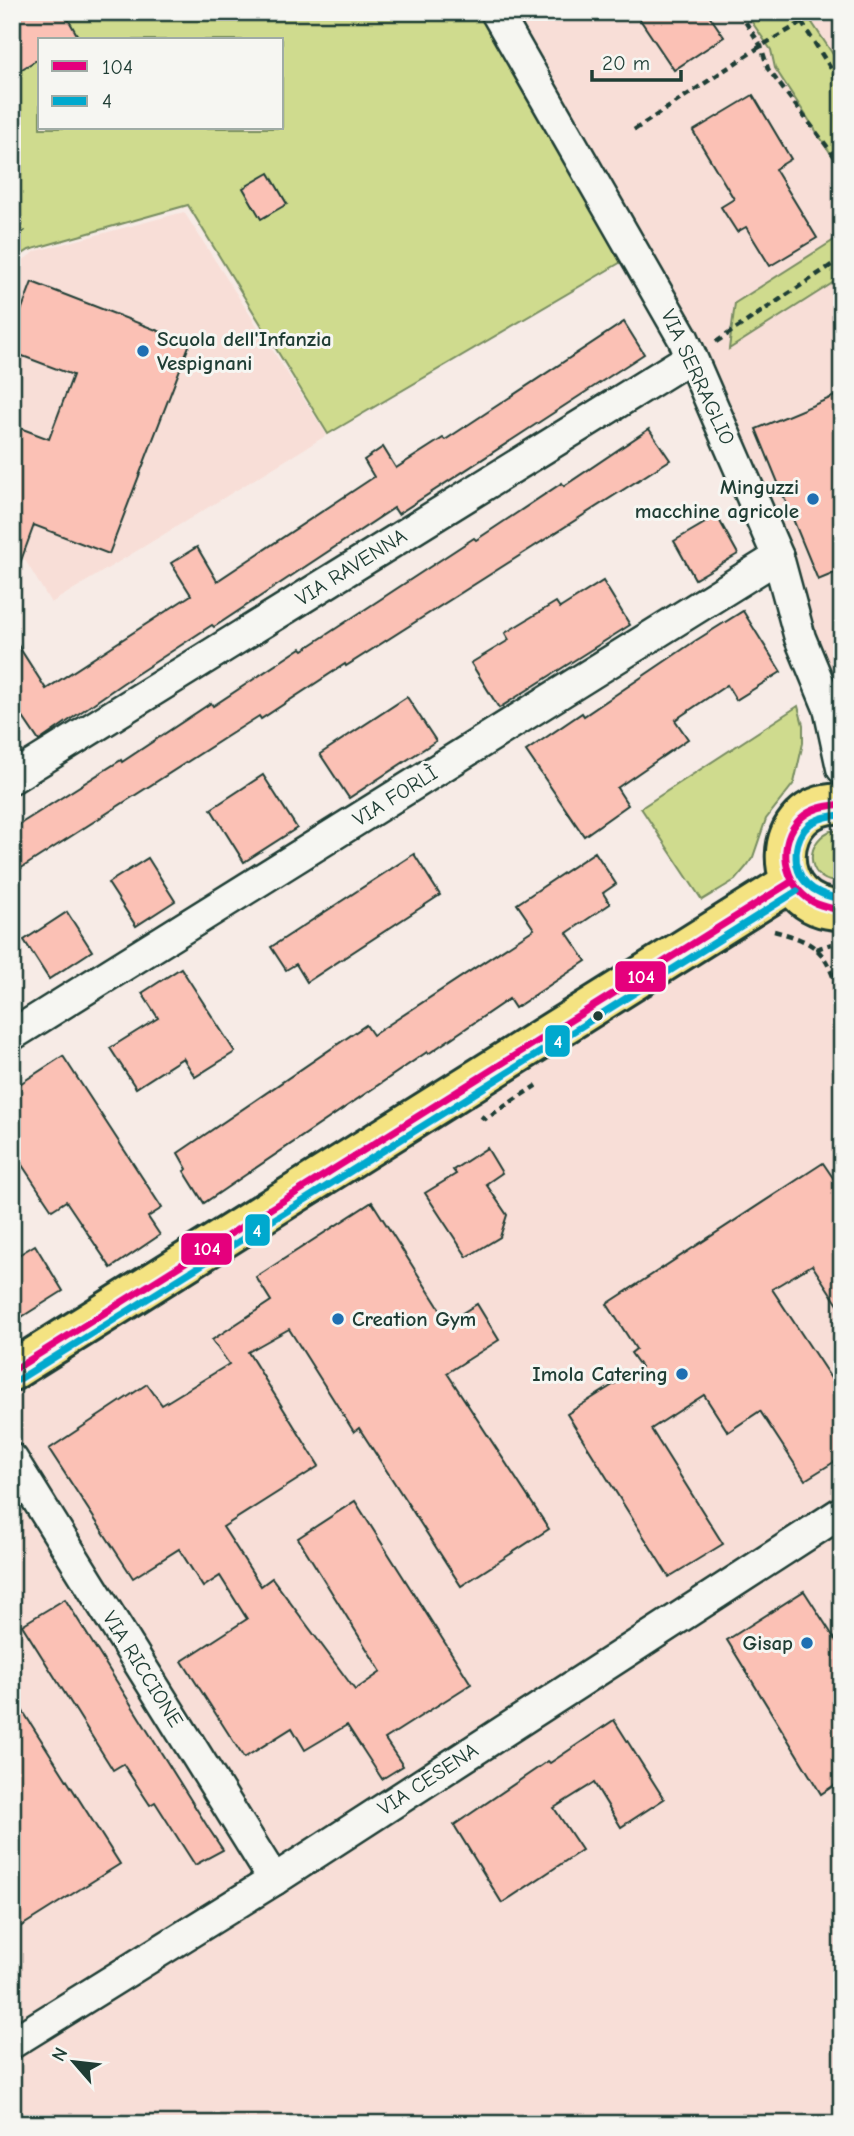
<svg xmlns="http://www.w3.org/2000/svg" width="854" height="2136" font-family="'Comic Neue',sans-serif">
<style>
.built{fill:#f8ded7}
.green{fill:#cfdb8e;stroke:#778c61;stroke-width:2;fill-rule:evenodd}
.building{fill:#fbc1b5;stroke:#1f3d34;stroke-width:2}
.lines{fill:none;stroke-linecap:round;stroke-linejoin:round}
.minor-casing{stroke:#1f3d34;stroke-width:35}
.major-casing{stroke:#1f3d34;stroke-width:44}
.path{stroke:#1f3d34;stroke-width:4.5;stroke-dasharray:7 5;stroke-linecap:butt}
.minor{stroke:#f6f6f2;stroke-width:30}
.major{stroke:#f4e382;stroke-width:38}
.bus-1-casing{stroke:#f6f6f2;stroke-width:12}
.bus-2-casing{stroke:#f6f6f2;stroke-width:12}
.bus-1{stroke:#e5007d;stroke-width:7}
.bus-2{stroke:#00a9ce;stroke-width:7}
.poi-dot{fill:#1f6fb2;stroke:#f6f6f2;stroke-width:2.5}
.bus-dot{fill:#1f3d34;stroke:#f6f6f2;stroke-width:2.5}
.labels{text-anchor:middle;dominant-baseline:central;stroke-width:6;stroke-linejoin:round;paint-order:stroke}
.poi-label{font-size:21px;font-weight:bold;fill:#1f3d34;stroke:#f6f6f2;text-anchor:end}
.street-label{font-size:21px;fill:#1f3d34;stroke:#f6f6f2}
.line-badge{stroke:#f6f6f2;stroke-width:2.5}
.badge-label{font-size:19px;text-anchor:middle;font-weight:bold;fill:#fff}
</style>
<rect width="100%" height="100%" fill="#f7ebe6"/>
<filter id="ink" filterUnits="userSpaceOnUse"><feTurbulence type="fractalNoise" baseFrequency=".0143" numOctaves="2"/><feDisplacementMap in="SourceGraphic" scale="14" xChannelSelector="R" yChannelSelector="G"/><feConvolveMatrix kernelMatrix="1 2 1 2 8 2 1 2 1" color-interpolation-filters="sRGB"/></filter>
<g filter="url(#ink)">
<g class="built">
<path d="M484,12H842V752L718,421Z"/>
<path d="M184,212L327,435L51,603L25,560L12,553V268L36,251Z"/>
<path d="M842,862V2124H12V1379L403,1147Z"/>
</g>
<g class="green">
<path d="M12,12H484L635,254L328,434L188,205L29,250L12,261ZM40,40H282V128H40Z"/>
<path d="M745,12H805L842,68V203L839,197L835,160L775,68L771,50Z"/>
<path d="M842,235V277L729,349L735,303Z"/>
<path d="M798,706L803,725V743L794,783L766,819L753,857L747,866L735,880L702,900L641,808Z"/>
<path d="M830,831H842V882C808,885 801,845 830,831Z"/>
</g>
<g class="building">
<path d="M12,12H64L80,40H40V58L12,75Z"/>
<path d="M635,12H707L724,37L674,70Z"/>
<path d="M753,95L791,159L775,169L817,238L770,266L746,227L737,232L721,207L734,199L693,131Z"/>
<path d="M269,173L287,204L261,219L243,188Z"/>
<path d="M32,282L190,343L109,554L34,525L15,577L12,576V425L49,439L73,375L12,352V335Z"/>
<path d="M624,322L644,354L398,514L394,508L214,627L212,625L123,683L42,739L39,741L12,701V636L46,689L191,595L171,563L197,547L217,581L374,477L364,460L383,447L396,468L443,438L445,440Z"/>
<path d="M842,393V570L818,580L756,429Z"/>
<path d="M649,429L670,460L346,666L345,664L261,719L259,716L12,874V829L121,760L122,762L211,703L213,706L301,648L303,650L474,538L476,540L562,483L564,486Z"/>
<path d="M717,516L738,554L695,579L674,541Z"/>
<path d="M603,581L630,625L499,708L471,663L509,640L505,633L556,602L560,608Z"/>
<path d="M743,611L781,672L736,700L727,685L675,720L688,739L617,788L628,805L584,836L526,751L582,713L584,716L695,641Z"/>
<path d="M407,697L436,741L349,798L320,754Z"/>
<path d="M263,775L297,828L244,862L211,809Z"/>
<path d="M595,852L616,884L603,893L610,904L567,933L586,961L515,1008L509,999L428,1054L427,1052L204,1203L184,1171L187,1169L178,1153L366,1025L373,1035L534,929L517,904Z"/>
<path d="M414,854L440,895L307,982L296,964L286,970L271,947Z"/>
<path d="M148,858L175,901L136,926L108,883Z"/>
<path d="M67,912L92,951L49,979L24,940Z"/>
<path d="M181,968L235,1052L195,1077L183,1058L136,1088L110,1048L158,1018L142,993Z"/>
<path d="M63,1056L162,1208L148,1217L160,1235L111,1268L66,1201L52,1210L12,1150V1089Z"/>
<path d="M487,1148L502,1173L486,1184L507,1215L500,1237L467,1257L425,1193L456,1174L453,1170Z"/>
<path d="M823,1163L842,1191V1311L812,1265L772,1289L842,1395V1457L805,1480L760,1411L728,1432L704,1395L651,1429L723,1544L669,1577L567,1414L641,1367L631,1353L636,1349L607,1304Z"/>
<path d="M372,1202L448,1322L477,1304L499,1340L447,1373L549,1529L461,1586L359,1428L354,1432L289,1329L248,1352L319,1466L223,1527L261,1586L272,1578L355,1690L381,1672L298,1538L355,1501L471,1684L385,1739L403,1766L382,1779L347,1725L305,1750L292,1728L244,1758L182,1661L247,1619L220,1576L203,1587L179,1549L133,1578L49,1449L147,1384L162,1405L229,1364L212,1340L271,1301L256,1277Z"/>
<path d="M35,1245L63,1291L12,1323V1259Z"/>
<path d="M804,1591L842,1650V1780L821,1794L727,1640Z"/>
<path d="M65,1599L209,1829L223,1850L195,1865L155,1802L150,1805L123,1764L113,1770L22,1625Z"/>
<path d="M12,1694L120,1864L12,1932Z"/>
<path d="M614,1720L664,1799L621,1827L594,1783L554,1808L582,1850L502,1903L454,1825L548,1761L550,1763Z"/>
</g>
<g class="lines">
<defs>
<g id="minor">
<path d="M496,12L683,338L778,557L800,638L829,708L842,768"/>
<path d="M12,778L691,357"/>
<path d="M12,1035L778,557"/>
<path d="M12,1459L274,1880"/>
<path d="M12,2043L274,1880L842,1512"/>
</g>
<g id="major">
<path d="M842,804C770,799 764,910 842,910"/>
<path d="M12,1371L791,882"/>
</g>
</defs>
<use href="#minor" class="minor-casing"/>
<use href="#major" class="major-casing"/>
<g class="path">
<path d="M739,12L761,46L768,69L842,166"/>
<path d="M795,12L842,86"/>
<path d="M634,130L761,46L801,23"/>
<path d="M12,210L24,232"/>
<path d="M716,342L842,258"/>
<path d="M774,931C825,944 826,956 842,1002"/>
<path d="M816,949L832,944"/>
<path d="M481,1116L485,1119L540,1083"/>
</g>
<use href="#minor" class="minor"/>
<use href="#major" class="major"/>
<defs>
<g id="bus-1">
<path d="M839,910C831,908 820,906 813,902C783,885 776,842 801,818C813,807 827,806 842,804"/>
<path d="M12,1371L791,882"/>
</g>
<g id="bus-2">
<path d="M842,815C830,816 820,817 810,824C793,838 791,868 807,884C817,894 829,896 842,900"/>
<path d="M18,1380L797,891"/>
</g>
</defs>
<use href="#bus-1" class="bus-1-casing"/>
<use href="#bus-2" class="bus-2-casing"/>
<use href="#bus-1" class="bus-1"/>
<use href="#bus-2" class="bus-2"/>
</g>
</g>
<g class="poi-dot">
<circle cx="143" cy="351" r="7"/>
<circle cx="813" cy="499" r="7"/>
<circle cx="338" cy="1319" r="7"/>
<circle cx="682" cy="1374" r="7"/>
<circle cx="807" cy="1643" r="7"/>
</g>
<circle class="bus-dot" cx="598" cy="1016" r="6"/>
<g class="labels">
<g class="poi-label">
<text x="157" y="339" text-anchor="start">Scuola dell'Infanzia<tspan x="157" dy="24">Vespignani</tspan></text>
<text x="799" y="487">Minguzzi<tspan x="799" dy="24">macchine agricole</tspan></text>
<text x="352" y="1319" text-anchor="start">Creation Gym</text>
<text x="668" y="1374">Imola Catering</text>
<text x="793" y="1643">Gisap</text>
</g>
<g class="street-label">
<text transform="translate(698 377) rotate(65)">VIA SERRAGLIO</text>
<text transform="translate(351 567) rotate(-32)">VIA RAVENNA</text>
<text transform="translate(395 796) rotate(-32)">VIA FORLÌ</text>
<text transform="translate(143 1669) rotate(58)">VIA RICCIONE</text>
<text transform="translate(428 1779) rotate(-33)">VIA CESENA</text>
</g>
</g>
<g class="line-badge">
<rect x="614" y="960" width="53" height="33" rx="7" fill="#e5007d"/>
<rect x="544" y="1024" width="27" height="34" rx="7" fill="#00a9ce"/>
<rect x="244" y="1213" width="27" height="34" rx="7" fill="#00a9ce"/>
<rect x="180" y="1232" width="53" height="34" rx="7" fill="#e5007d"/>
</g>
<g class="badge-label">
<text x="641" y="983">104</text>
<text x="558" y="1048">4</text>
<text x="257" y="1237">4</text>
<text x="207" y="1255">104</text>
</g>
<rect width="854" height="2136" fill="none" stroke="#f6f6f2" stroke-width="42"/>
<rect x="21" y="21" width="812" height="2094" fill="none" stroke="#1f3d34" stroke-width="2.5" filter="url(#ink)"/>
<rect x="38" y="38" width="245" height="91" fill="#f6f6f2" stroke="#a0aca6" stroke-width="2"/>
<rect x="52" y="61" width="35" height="10" fill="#e5007d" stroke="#a0aca6" stroke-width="2"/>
<text x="102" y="74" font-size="21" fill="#1f3d34">104</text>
<rect x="52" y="96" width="35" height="10" fill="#00a9ce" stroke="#a0aca6" stroke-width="2"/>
<text x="102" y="108" font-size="21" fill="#1f3d34">4</text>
<g transform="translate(74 2062) rotate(298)" stroke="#f6f6f2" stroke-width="5" paint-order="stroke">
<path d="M0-5L12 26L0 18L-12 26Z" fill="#1f3d34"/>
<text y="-10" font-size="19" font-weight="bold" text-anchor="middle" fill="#1f3d34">N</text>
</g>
<path d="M592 70v10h89v-10" fill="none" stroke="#1f3d34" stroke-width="3.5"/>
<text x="602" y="70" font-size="21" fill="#1f3d34" stroke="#f6f6f2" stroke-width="5" paint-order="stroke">20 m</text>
</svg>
